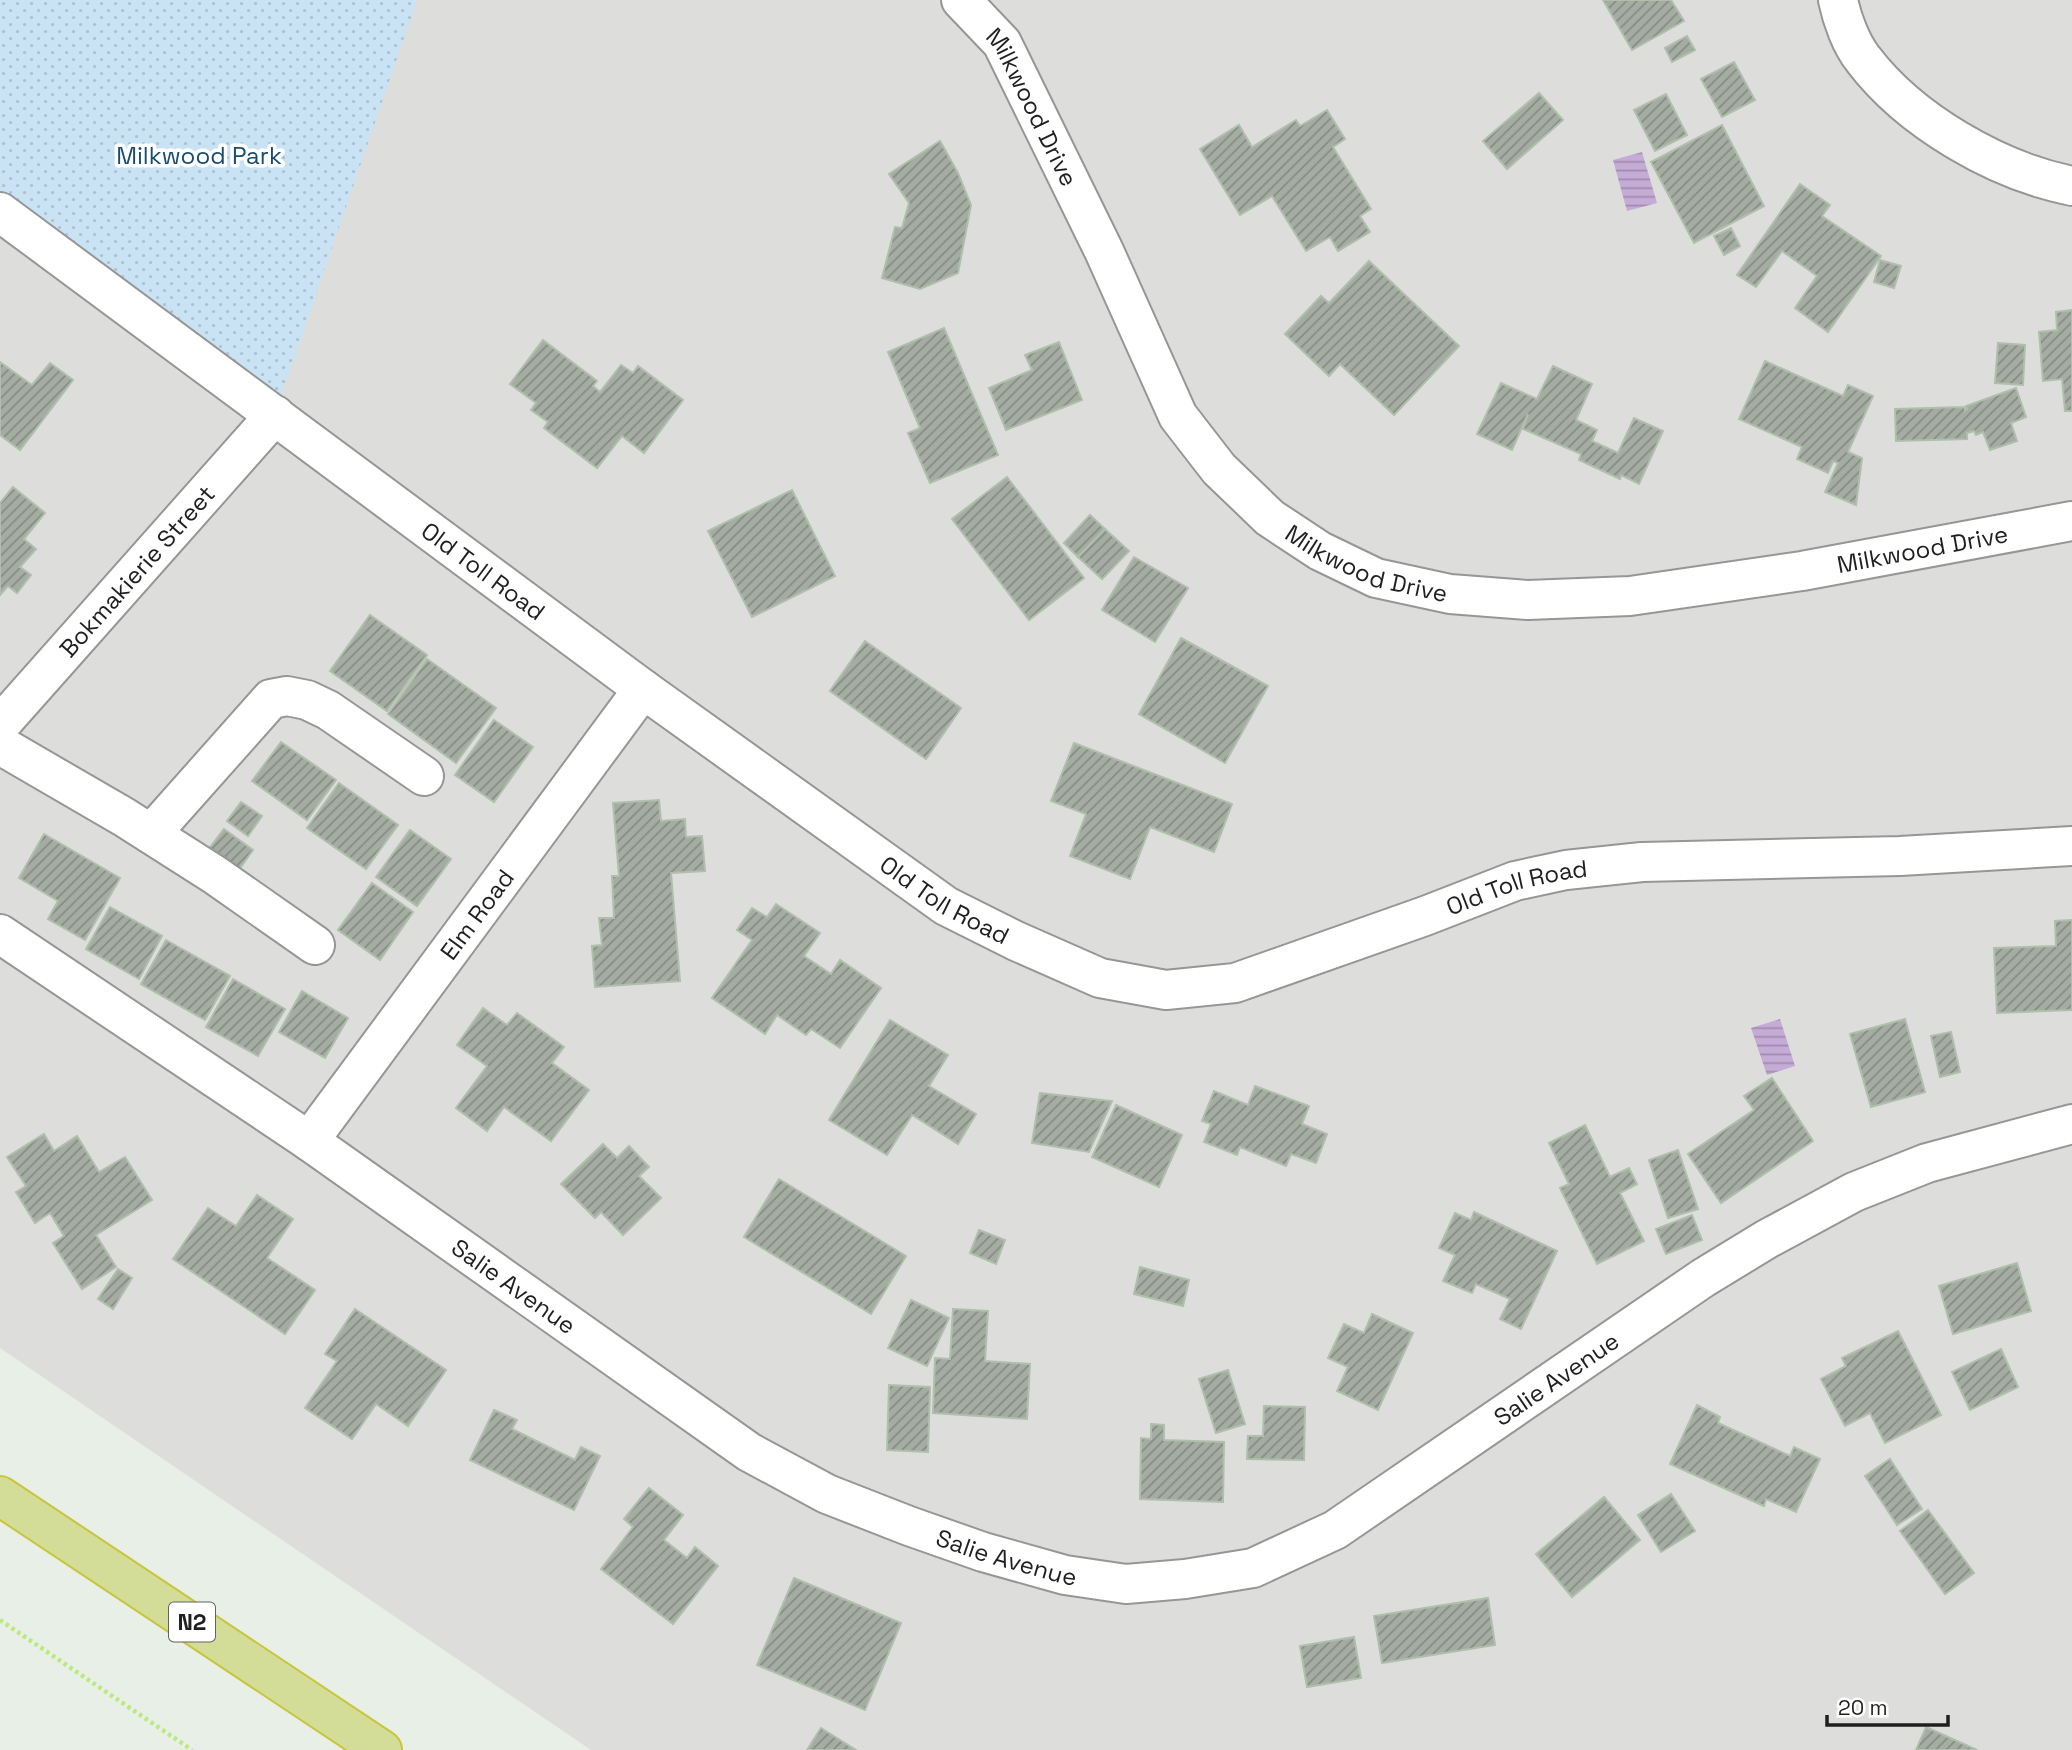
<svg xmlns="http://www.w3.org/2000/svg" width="2072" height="1750" font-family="'Space Grotesk',sans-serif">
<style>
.residential{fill:#dddddc}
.park{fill:url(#park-dots)}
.water{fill:url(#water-rules)}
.building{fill:url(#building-hatch);stroke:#afbfab;stroke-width:2}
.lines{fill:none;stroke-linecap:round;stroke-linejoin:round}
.minor-casing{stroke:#969696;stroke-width:42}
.highway-casing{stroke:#c7c63a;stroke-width:42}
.path{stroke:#baea7d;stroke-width:4.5;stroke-dasharray:3.5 3.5;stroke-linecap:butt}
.minor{stroke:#fff;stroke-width:38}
.highway{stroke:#d3dd98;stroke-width:38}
.labels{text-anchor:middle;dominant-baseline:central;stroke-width:7;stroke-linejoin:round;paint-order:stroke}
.shield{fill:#fff;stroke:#626262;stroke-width:2}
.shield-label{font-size:23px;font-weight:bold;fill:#1f1f1f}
.street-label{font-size:24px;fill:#1f1f1f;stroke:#fff}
.park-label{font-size:24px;fill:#184d72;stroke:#fff}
</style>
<defs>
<pattern id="park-dots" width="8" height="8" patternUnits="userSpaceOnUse" patternTransform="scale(1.75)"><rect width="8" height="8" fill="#c9e2f4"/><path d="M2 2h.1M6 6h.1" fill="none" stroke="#acc1d1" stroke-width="1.8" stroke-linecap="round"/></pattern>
<pattern id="water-rules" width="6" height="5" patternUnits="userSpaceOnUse" patternTransform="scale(1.75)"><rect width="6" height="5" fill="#c5acd7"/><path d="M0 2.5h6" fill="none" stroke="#9f8bae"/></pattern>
<pattern id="building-hatch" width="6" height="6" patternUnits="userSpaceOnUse" patternTransform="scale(1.75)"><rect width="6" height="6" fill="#a5ada3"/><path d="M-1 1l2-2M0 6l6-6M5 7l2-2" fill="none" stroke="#868c84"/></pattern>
</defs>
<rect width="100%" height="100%" fill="#e7efe7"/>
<path class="residential" d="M0,0H2072V1750H591L0,1348Z"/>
<path class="park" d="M0,0H417L277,408L0,200Z"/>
<g class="water">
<path d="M1642,152L1657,203L1627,211L1613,160Z"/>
<path d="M1780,1019L1795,1066L1767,1075L1751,1028Z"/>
</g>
<g class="building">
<path d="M1603,0H1671L1684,21L1632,50Z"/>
<path d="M1687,36L1695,50L1672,62L1665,48Z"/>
<path d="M1734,62L1755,100L1722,117L1701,79Z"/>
<path d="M1539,93L1563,120L1507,169L1483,141Z"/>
<path d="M1666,94L1687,135L1655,151L1634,110Z"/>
<path d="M1327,110L1345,139L1333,147L1371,209L1360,216L1370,232L1338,251L1330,237L1306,251L1272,196L1240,215L1200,149L1239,125L1252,147L1296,120L1300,126Z"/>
<path d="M1722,125L1764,206L1694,243L1651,162Z"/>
<path d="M940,141L958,173L971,205L958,273L920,289L882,278L895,227L902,228L909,203L889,174Z"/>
<path d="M1800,184L1830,205L1822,216L1881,256L1828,332L1795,308L1817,276L1782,251L1756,287L1737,275Z"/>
<path d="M1731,228L1740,246L1724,255L1714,236Z"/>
<path d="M1880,260L1901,266L1894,288L1874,282Z"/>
<path d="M1369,261L1459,346L1394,415L1340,364L1329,376L1285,334L1321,296L1329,303Z"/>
<path d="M2072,310V411H2065L2062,379L2043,381L2039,332L2057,330L2056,312Z"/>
<path d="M944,328L998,455L930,483L908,433L920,428L888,352Z"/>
<path d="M543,340L597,381L593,386L600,392L621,365L633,373L638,366L683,400L644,453L622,436L597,468L544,428L548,422L531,410L536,403L510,384Z"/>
<path d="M1059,342L1082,400L1006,430L989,388L1032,370L1025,355Z"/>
<path d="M1998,343L2025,345L2023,385L1995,383Z"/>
<path d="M1765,361L1843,396L1848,385L1873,396L1848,452L1862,458L1856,505L1825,492L1838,463L1833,461L1828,473L1797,459L1802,447L1739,419Z"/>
<path d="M0,362L32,385L50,363L73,380L20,450L0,435Z"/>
<path d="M1553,366L1592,384L1576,420L1597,430L1592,441L1618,453L1634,418L1663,431L1639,484L1621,475L1620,479L1579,460L1581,454L1523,429L1528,414L1512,450L1477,434L1501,383L1537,399Z"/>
<path d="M2016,388L2026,417L2011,423L2017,441L1990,450L1983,432L1976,435L1974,431L1967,433V439L1896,441L1895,409L1965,407V410L1967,409L1966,406Z"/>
<path d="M1007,477L1084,578L1029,620L952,519Z"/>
<path d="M13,487L45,513L24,539L36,549L20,567L31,575L17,593L8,586L0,595V503Z"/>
<path d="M792,490L835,576L752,617L708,531Z"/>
<path d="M1090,515L1105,529L1078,557L1064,543Z"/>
<path d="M1105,529L1129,551L1102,579L1078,557Z"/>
<path d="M1134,557L1188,588L1155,642L1102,610Z"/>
<path d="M370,615L427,655L387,711L330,671Z"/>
<path d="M1181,638L1268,686L1225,763L1139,714Z"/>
<path d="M865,641L961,708L926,759L830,691Z"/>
<path d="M427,659L496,708L456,763L388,714Z"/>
<path d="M494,720L533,747L494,802L455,775Z"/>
<path d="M281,742L336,780L307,820L252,781Z"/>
<path d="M1074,743L1232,804L1214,852L1150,827L1130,879L1070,856L1086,814L1051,801Z"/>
<path d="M339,783L398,825L366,869L307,828Z"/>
<path d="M659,800L661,821L685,819L686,837L702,836L705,871L671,873L680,981L595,987L592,946L602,945L599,918H614L612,876H619L613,803Z"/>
<path d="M241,802L262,816L248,836L227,821Z"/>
<path d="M224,829L253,850L235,875L205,854Z"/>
<path d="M410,830L451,859L417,906L376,877Z"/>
<path d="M44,834L120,878L85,940L48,919L58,901L19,878Z"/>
<path d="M372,883L413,912L380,960L338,930Z"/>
<path d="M776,904L820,933L804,956L831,974L840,960L881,988L840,1048L811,1029L806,1035L777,1015L765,1034L712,998L752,940L737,930L752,908L767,917Z"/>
<path d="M110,907L162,936L139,979L86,949Z"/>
<path d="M2072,920V1010L1997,1013L1994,948L2056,946L2055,921Z"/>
<path d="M166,940L230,976L205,1020L141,984Z"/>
<path d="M233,979L285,1009L258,1056L206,1027Z"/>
<path d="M302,991L348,1018L325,1058L279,1032Z"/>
<path d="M483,1008L507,1025L517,1013L564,1047L552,1063L589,1090L551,1141L504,1107L487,1131L456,1108L487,1066L457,1045Z"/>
<path d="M1905,1019L1925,1092L1871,1107L1850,1034Z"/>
<path d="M890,1020L948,1055L929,1086L976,1114L958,1144L912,1115L887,1155L829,1120Z"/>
<path d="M1951,1032L1960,1072L1940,1077L1931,1036Z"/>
<path d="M1772,1078L1813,1141L1721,1203L1688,1154L1754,1110L1744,1096Z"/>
<path d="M1255,1086L1309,1106L1302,1124L1327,1134L1316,1163L1291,1154L1286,1166L1240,1147L1237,1155L1204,1142L1211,1124L1202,1121L1214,1091L1248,1105Z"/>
<path d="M1040,1093L1112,1101L1089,1152L1032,1143Z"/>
<path d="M1116,1105L1182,1135L1159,1187L1092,1157Z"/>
<path d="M1585,1125L1610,1177L1629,1168L1637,1184L1620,1193L1644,1241L1597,1264L1560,1188L1569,1184L1549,1143Z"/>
<path d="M44,1134L54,1151L77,1136L99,1172L125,1157L152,1200L96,1235L116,1267L82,1289L53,1243L64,1236L50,1213L35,1223L16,1192L26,1186L7,1157Z"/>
<path d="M603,1144L617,1158L629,1146L649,1167L639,1176L661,1198L623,1235L601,1212L595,1218L561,1184Z"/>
<path d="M1678,1150L1698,1209L1668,1218L1649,1160Z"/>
<path d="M779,1179L906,1256L871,1314L744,1237Z"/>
<path d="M257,1195L293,1219L267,1258L315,1290L285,1334L173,1259L208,1208L236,1226Z"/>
<path d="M1474,1212L1557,1251L1521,1329L1500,1319L1510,1299L1476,1284L1472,1293L1443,1281L1455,1255L1439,1248L1455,1213L1471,1220Z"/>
<path d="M1692,1215L1702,1240L1666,1254L1656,1229Z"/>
<path d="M979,1230L1005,1240L996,1264L970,1253Z"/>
<path d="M2017,1263L2031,1311L1953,1334L1939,1286Z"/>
<path d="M1140,1267L1189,1280L1183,1306L1134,1294Z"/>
<path d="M118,1269L132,1278L113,1309L98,1299Z"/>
<path d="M911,1300L949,1318L927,1366L888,1348Z"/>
<path d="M355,1309L446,1370L408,1426L376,1404L352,1439L305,1408L337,1361L325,1354Z"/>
<path d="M953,1309L988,1311L985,1361L1030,1364L1027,1419L933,1413L935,1358L950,1359Z"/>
<path d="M1372,1314L1413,1333L1378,1410L1337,1391L1348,1367L1328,1358L1344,1324L1364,1333Z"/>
<path d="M1898,1331L1941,1415L1885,1443L1870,1413L1845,1426L1821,1379L1846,1366L1842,1358Z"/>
<path d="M2001,1349L2018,1387L1970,1410L1952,1372Z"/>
<path d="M1228,1370L1245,1424L1216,1433L1199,1379Z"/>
<path d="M889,1385L930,1387L928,1452L887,1450Z"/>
<path d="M1697,1405L1720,1417L1718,1423L1790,1456L1794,1447L1820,1459L1796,1512L1766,1499L1764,1506L1670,1464Z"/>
<path d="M1264,1406L1305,1407L1304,1460L1247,1459L1248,1436H1263Z"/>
<path d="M494,1410L517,1420L512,1429L575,1460L581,1447L600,1456L574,1510L470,1460Z"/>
<path d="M1151,1424L1164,1425V1440L1224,1442L1223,1502L1140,1499L1141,1438L1151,1439Z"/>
<path d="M1890,1459L1922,1509L1897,1525L1865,1476Z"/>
<path d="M649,1488L683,1515L664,1540L687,1558L695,1547L718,1566L673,1624L601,1569L633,1527L624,1519Z"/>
<path d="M1671,1494L1695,1531L1661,1552L1638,1515Z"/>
<path d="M1604,1497L1640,1540L1572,1597L1536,1554Z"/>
<path d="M1928,1510L1974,1573L1945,1594L1900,1531Z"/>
<path d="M794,1578L901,1623L865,1710L757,1665Z"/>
<path d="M1488,1598L1495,1645L1382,1663L1374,1616Z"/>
<path d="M1354,1637L1361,1678L1307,1687L1300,1646Z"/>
<path d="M1926,1727L1977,1750H1916Z"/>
<path d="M821,1728L856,1750H807Z"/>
</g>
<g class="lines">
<defs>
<g id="minor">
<path id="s1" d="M961,0L1002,43L1104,251L1178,416L1219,469L1270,518L1320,551L1376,578L1450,594L1528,600L1630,596L1802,571L2072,521"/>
<path d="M1838,0C1842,19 1851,44 1863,59C1910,121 1997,171 2072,186"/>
<path id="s2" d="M0,212L643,689L946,906L1016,941L1100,978L1166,990L1235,983L1425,916L1515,881L1566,870L1642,862L1900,856L2072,846"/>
<path id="s3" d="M0,725L275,415"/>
<path d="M0,745L124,817L215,875L315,945"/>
<path d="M151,834L271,699L287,696L307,700L328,710L424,776"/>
<path id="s4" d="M0,934L309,1141L749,1452L827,1494L909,1526L983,1552L1065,1575L1126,1584L1185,1579L1253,1568L1335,1530L1703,1278L1767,1239L1854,1192L1927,1163L2072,1124"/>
<path id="s5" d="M309,1141L643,689"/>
</g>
<path id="highway" d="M0,1496L382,1750"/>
</defs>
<use href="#minor" class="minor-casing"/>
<use href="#highway" class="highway-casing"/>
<path class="path" d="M0,1620L192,1750"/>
<use href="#minor" class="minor"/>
<use href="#highway" class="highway"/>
</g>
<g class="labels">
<rect class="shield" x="169" y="1602.5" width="46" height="39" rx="5"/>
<g class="shield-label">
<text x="192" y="1622">N2</text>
</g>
<g class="street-label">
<text stroke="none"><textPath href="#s1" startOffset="130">Milkwood Drive</textPath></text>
<text stroke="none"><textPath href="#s1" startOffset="1284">Milkwood Drive</textPath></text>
<text stroke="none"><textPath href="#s1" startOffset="718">Milkwood Drive</textPath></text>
<text stroke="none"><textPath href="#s3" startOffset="206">Bokmakierie Street</textPath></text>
<text stroke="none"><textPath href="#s2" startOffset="602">Old Toll Road</textPath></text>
<text stroke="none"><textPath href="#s2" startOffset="1778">Old Toll Road</textPath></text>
<text stroke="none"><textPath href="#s2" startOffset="1169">Old Toll Road</textPath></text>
<text stroke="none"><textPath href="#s5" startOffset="282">Elm Road</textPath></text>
<text stroke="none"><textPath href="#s4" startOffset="623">Salie Avenue</textPath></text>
<text stroke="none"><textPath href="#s4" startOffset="1799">Salie Avenue</textPath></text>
<text stroke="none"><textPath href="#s4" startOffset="1190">Salie Avenue</textPath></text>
</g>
<g class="park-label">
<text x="199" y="155">Milkwood Park</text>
</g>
</g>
<path d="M1827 1715v10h121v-10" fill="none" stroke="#1f1f1f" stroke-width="3.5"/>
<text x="1838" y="1715" font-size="21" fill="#1f1f1f" stroke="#ffffff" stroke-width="5" paint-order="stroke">20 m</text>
</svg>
